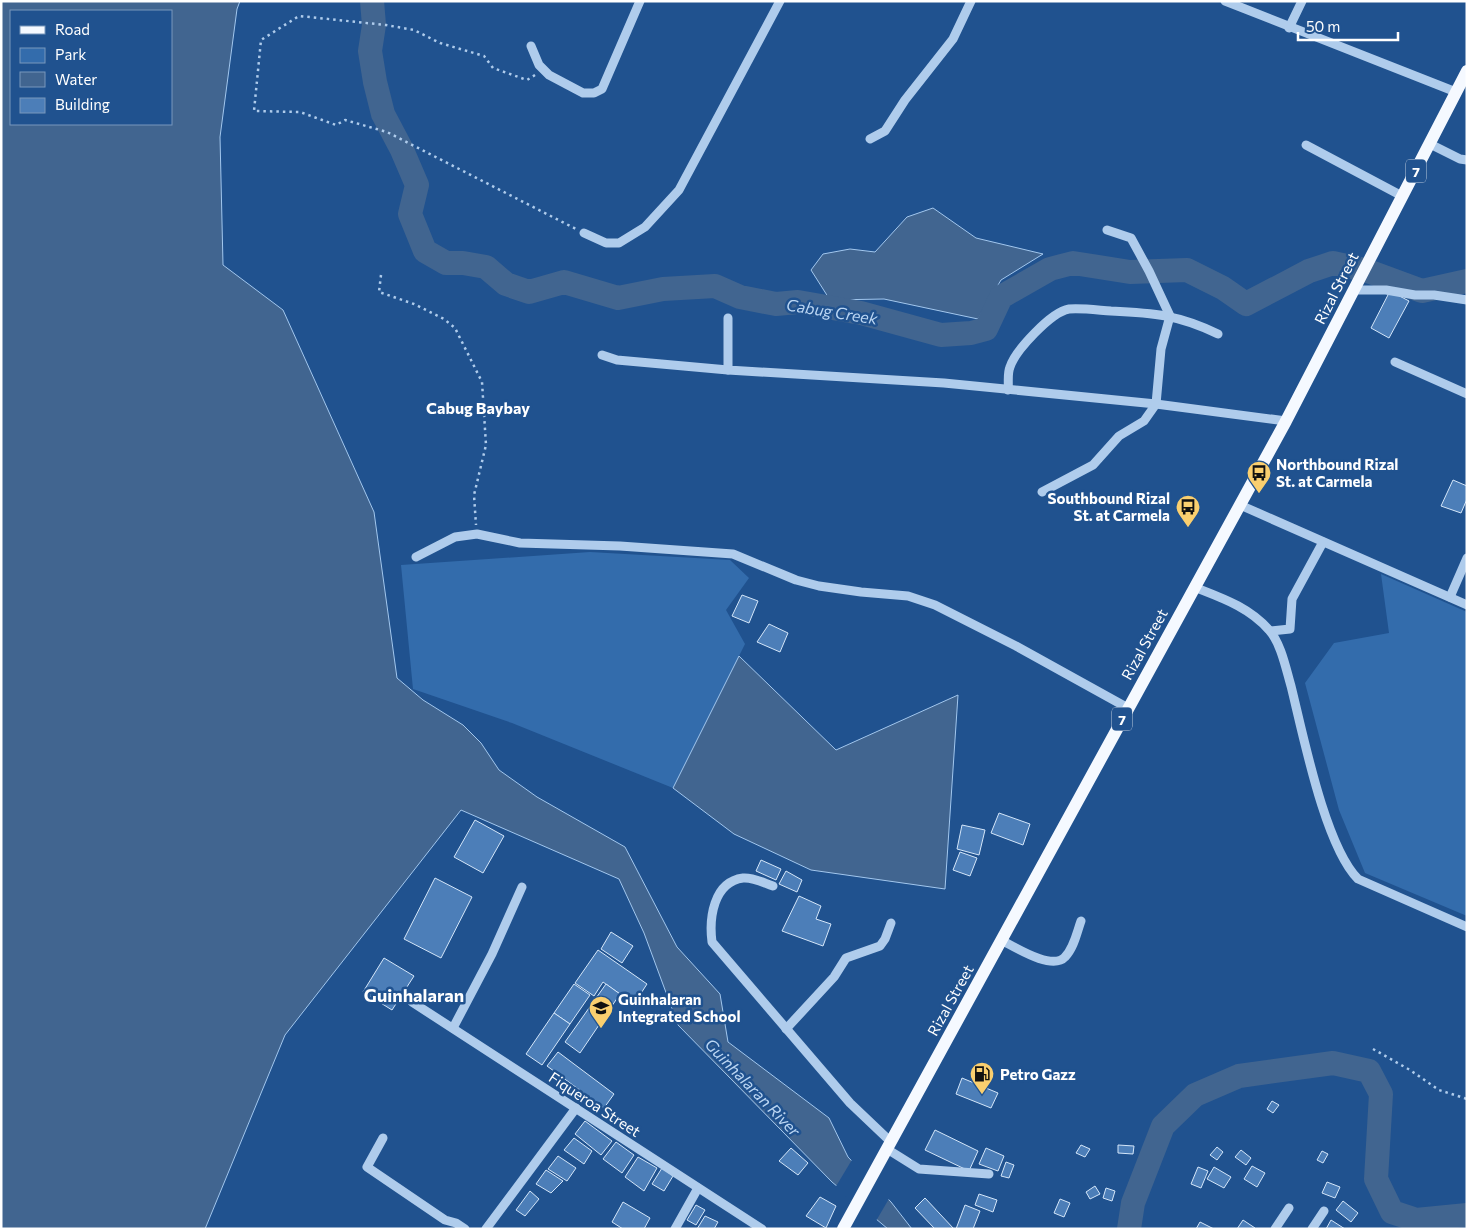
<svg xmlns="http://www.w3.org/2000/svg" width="1468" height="1230" font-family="Commissioner,sans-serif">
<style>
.green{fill:#336cac}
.water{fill:#416590;stroke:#a2c7ee;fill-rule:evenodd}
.pier{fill:#20528f}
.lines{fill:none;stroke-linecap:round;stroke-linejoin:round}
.river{stroke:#416590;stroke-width:24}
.building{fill:#4c7eb8;stroke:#d4e6f9}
.path{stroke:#afccec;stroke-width:2.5;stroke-dasharray:2.5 4;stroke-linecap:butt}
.minor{stroke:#afccec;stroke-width:9}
.major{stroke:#f5f9ff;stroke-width:12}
.labels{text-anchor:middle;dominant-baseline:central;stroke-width:5;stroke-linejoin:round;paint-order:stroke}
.shield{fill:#20528f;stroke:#bccbdd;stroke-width:1}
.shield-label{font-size:14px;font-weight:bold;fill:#fff}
.street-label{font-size:15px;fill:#fff;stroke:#20528f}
.poi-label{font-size:15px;font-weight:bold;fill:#fff;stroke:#20528f;text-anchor:start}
.water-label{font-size:16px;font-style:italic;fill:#bbd6f3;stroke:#20528f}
.neighbourhood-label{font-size:16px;font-weight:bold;fill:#fff;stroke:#20528f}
.quarter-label{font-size:18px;font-weight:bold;fill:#fff;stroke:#20528f}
</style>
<rect width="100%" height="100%" fill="#20528f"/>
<g class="green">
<path d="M590,552L730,560L749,578L726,610L745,644L673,788L512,723L413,689L401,565Z"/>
<path d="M1381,574L1467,612V916L1365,873L1339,810L1305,683L1334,643L1389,633Z"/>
</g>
<g class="water">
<path d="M1,1H240L237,9L220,137L223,265L283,310L374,512L397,678L423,700L463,725L481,743L499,770L537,797L625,847L677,947L720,994L728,1042L829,1118L848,1157L891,1202L912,1229H888L832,1182L678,1025L644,933L619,879L461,810L285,1035L205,1229H1ZM11,11H171V124H11Z"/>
<path d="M933,208L976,238L1043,254L1001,280L978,319L884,299L830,300L811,270L823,254L850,249L875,252L907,217Z"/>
<path d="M739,656L836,750L958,695L945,889L811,870L734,834L673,788Z"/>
</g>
<path class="pier" d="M853,1158L890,1197L876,1221L835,1188Z"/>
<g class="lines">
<g class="river">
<path d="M372,1L374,25L370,51L375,82L383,114L402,150L417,185L410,214L425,251L446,263H463L486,267L506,284L529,292L564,282L618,298L663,289L715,286L740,297L776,304L798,302L861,313L941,335L971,333L986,329L1001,297L1050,269L1073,263L1130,272L1187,270L1223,288L1246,304L1309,271L1333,263L1365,270L1422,291L1467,281"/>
<path d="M1129,1229L1133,1203L1163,1126L1195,1095L1239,1076L1333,1063L1369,1071L1381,1094L1376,1179L1392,1212L1416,1220L1467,1215"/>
</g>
</g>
<g class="building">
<path d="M1390,291L1409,301L1389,338L1371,328Z"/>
<path d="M1453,480L1467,486V499L1461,513L1441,506Z"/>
<path d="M742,595L758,601L749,623L732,616Z"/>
<path d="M769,624L788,633L780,652L757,642Z"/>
<path d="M999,813L1030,824L1023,845L991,833Z"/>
<path d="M475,820L504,836L483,873L454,857Z"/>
<path d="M962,825L985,830L979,855L957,849Z"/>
<path d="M960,852L977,858L970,876L953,870Z"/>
<path d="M761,860L781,869L776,880L756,871Z"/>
<path d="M786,871L802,880L797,892L779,884Z"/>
<path d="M435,878L472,897L441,958L404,939Z"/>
<path d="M799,896L821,906L816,919L831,924L823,946L782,931Z"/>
<path d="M611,932L633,946L622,963L601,949Z"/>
<path d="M598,950L647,984L634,1004L603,982L594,996L575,983Z"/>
<path d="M384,958L414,976L392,1010L363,992Z"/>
<path d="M574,984L590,995L570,1024L554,1013Z"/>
<path d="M606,984L620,994L580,1053L565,1042Z"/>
<path d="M554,1013L570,1024L542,1065L526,1054Z"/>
<path d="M558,1052L614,1094L604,1108L547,1066Z"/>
<path d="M962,1078L998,1093L991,1108L956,1094Z"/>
<path d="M1272,1101L1279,1105L1273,1113L1267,1109Z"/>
<path d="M585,1121L612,1141L601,1155L575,1134Z"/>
<path d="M935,1130L978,1151L969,1171L925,1150Z"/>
<path d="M574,1138L592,1151L584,1164L564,1150Z"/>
<path d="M616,1142L634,1155L622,1173L603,1159Z"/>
<path d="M1081,1145L1090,1149L1085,1157L1076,1153Z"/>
<path d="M1118,1145L1134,1146L1133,1154L1118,1153Z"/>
<path d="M1217,1147L1223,1152L1217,1160L1210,1155Z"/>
<path d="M791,1148L808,1163L798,1175L779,1161Z"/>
<path d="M986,1148L1004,1156L998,1171L979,1164Z"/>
<path d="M1241,1150L1251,1158L1246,1165L1235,1157Z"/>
<path d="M1322,1151L1328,1154L1323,1163L1317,1160Z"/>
<path d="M558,1156L576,1168L567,1181L548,1169Z"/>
<path d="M638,1157L657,1168L644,1191L625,1177Z"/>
<path d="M1006,1162L1014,1165L1009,1178L1001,1176Z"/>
<path d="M1252,1166L1265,1173L1257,1187L1244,1179Z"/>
<path d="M1198,1167L1208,1171L1201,1188L1191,1184Z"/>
<path d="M1214,1167L1231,1177L1224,1188L1207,1179Z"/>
<path d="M662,1168L673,1176L664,1191L652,1184Z"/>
<path d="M546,1170L563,1181L551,1193L536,1184Z"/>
<path d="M1327,1182L1340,1187L1335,1198L1322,1193Z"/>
<path d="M1095,1186L1100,1194L1090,1199L1086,1192Z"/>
<path d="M1106,1188L1115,1191L1112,1201L1103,1198Z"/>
<path d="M530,1191L539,1199L525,1216L516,1210Z"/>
<path d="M979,1194L997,1200L993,1212L975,1205Z"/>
<path d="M820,1197L836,1206L826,1228L806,1216Z"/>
<path d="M925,1198L954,1229H935L915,1208Z"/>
<path d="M1060,1199L1070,1203L1064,1217L1054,1213Z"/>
<path d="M1343,1201L1358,1213L1351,1222L1336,1210Z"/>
<path d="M623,1202L650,1218L644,1229H623L612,1222Z"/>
<path d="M696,1205L705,1210L696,1225L687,1220Z"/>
<path d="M965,1205L980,1211L973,1229H956Z"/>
<path d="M705,1216L718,1222L714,1229H697Z"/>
<path d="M1243,1220L1255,1228L1254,1229H1237Z"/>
<path d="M1331,1220L1345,1229H1326Z"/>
<path d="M1200,1222L1214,1229H1196Z"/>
</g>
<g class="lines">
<g class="path">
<path d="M535,75L527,80L493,68L484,56L440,43L414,30L386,25L299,16L261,40L254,111L300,112L336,125L345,120L387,132L576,229"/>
<path d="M381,275L379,292L414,304L444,319L455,328L482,382L486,445L474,495L476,525"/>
<path d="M1373,1049L1410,1070L1439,1090L1467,1099"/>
</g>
<g class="minor">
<path d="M1225,1L1456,92"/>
<path d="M1289,28L1302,1"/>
<path d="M531,46L539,65L549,75L583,93H594L602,89L640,1"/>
<path d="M870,139L885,131L905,100L953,39L971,1"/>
<path d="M1430,144L1460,159L1467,160"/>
<path d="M1306,145L1402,196"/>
<path d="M584,233L606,243H619L645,227L679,190L780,1"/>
<path d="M1354,290H1386L1415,295H1434L1467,300"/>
<path d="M728,318V370L944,383L1156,404L1286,421"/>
<path d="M602,355L617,360L728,370"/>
<path d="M1395,362L1467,394"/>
<path d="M1008,390C1009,383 1007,374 1010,367C1015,351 1051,312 1069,309C1082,308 1097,310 1111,311C1154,313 1179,315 1218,334"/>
<path d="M1042,492L1093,465L1119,436L1144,421L1156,404L1161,349L1170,316L1149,271L1131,238L1107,230"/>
<path d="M1240,505L1467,605"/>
<path d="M416,557L455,537L477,534L520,543L620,546L733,554L796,580L819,586L861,592L908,596L935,605L1016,646L1128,708"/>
<path d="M1194,587C1222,598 1249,607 1269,630C1281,643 1286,669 1291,686C1303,734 1325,846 1358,879L1467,927"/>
<path d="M1450,597L1467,558"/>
<path d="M1271,631L1290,629L1292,599L1323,542"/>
<path d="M773,886C764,883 753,877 743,878C713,882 709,919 712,942L850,1103L891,1142"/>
<path d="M1001,940C1015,947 1052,971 1065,957C1074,948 1077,932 1081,921"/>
<path d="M412,1002L762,1229"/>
<path d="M453,1028L492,954L522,887"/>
<path d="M786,1029L834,977L846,958L880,946L885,939L891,923"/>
<path d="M383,1138L367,1167L445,1220L456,1223L465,1229"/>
<path d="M887,1149L919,1169L989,1174"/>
<path d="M486,1229L576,1108"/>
<path d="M675,1229L698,1188"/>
<path d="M1275,1229L1289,1208"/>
<path d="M1312,1229L1324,1211"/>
</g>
<path class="major" d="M843,1229L1286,421L1467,71"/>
</g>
<defs>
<symbol id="bus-pin" viewBox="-11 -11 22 30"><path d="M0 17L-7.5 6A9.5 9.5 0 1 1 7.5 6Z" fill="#facf6f" stroke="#20528f"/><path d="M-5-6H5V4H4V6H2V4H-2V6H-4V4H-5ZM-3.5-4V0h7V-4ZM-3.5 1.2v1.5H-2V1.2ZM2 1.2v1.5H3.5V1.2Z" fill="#111"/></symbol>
<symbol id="school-pin" viewBox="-11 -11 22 30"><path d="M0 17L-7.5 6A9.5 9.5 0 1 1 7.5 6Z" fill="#facf6f" stroke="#20528f"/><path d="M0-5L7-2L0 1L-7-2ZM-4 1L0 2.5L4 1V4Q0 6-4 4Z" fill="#111"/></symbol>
<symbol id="fuel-pin" viewBox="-11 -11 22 30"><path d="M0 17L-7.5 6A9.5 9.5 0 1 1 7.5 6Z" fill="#facf6f" stroke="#20528f"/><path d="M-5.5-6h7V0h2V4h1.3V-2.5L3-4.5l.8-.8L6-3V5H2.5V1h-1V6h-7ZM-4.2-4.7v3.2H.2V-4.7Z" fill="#111"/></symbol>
</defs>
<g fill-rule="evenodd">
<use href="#bus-pin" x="1245" y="459" width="28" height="38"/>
<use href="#bus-pin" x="1174" y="493" width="28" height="38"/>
<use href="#school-pin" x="587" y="994" width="28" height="38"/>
<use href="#fuel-pin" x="968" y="1060" width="28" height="38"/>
</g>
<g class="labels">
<g class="shield">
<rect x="1406" y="159.5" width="20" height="23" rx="4"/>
<rect x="1112" y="707.5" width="20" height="23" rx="4"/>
</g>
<g class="shield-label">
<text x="1416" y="171">7</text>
<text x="1122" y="719">7</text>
</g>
<g class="street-label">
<text transform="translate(1336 288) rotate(-63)">Rizal Street</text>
<text transform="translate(1144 644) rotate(-61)">Rizal Street</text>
<text transform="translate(950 1000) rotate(-61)">Rizal Street</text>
<text transform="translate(595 1104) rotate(33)">Fiqueroa Street</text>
</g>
<g class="poi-label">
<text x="1276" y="464">Northbound Rizal<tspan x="1276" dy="17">St. at Carmela</tspan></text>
<text x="1170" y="498" text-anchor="end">Southbound Rizal<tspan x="1170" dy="17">St. at Carmela</tspan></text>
<text x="618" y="999">Guinhalaran<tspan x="618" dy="17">Integrated School</tspan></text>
<text x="1000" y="1074">Petro Gazz</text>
</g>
<g class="water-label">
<text transform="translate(832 311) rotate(9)">Cabug Creek</text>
<text transform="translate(753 1087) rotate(46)">Guinhalaran River</text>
</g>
<g class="neighbourhood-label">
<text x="478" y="407">Cabug Baybay</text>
</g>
<g class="quarter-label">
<text x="414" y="995">Guinhalaran</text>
</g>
</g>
<rect width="1468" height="1230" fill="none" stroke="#ffffff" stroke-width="5"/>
<rect x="10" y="10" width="162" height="115" fill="#20528f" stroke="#7997bc"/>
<rect x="20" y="26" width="25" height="8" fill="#f5f9ff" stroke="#7997bc"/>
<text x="55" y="35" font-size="15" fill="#ffffff">Road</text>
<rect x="20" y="48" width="25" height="15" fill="#336cac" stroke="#7997bc"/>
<text x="55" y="60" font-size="15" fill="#ffffff">Park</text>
<rect x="20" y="72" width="25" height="15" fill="#416590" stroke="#7997bc"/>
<text x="55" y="85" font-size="15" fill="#ffffff">Water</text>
<rect x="20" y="98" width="25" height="15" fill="#4c7eb8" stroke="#7997bc"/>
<text x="55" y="110" font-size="15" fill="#ffffff">Building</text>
<path d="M1298 32v8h100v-8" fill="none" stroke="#ffffff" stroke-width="2.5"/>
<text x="1306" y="32" font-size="15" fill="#ffffff" stroke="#20528f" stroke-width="4" paint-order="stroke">50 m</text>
</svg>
